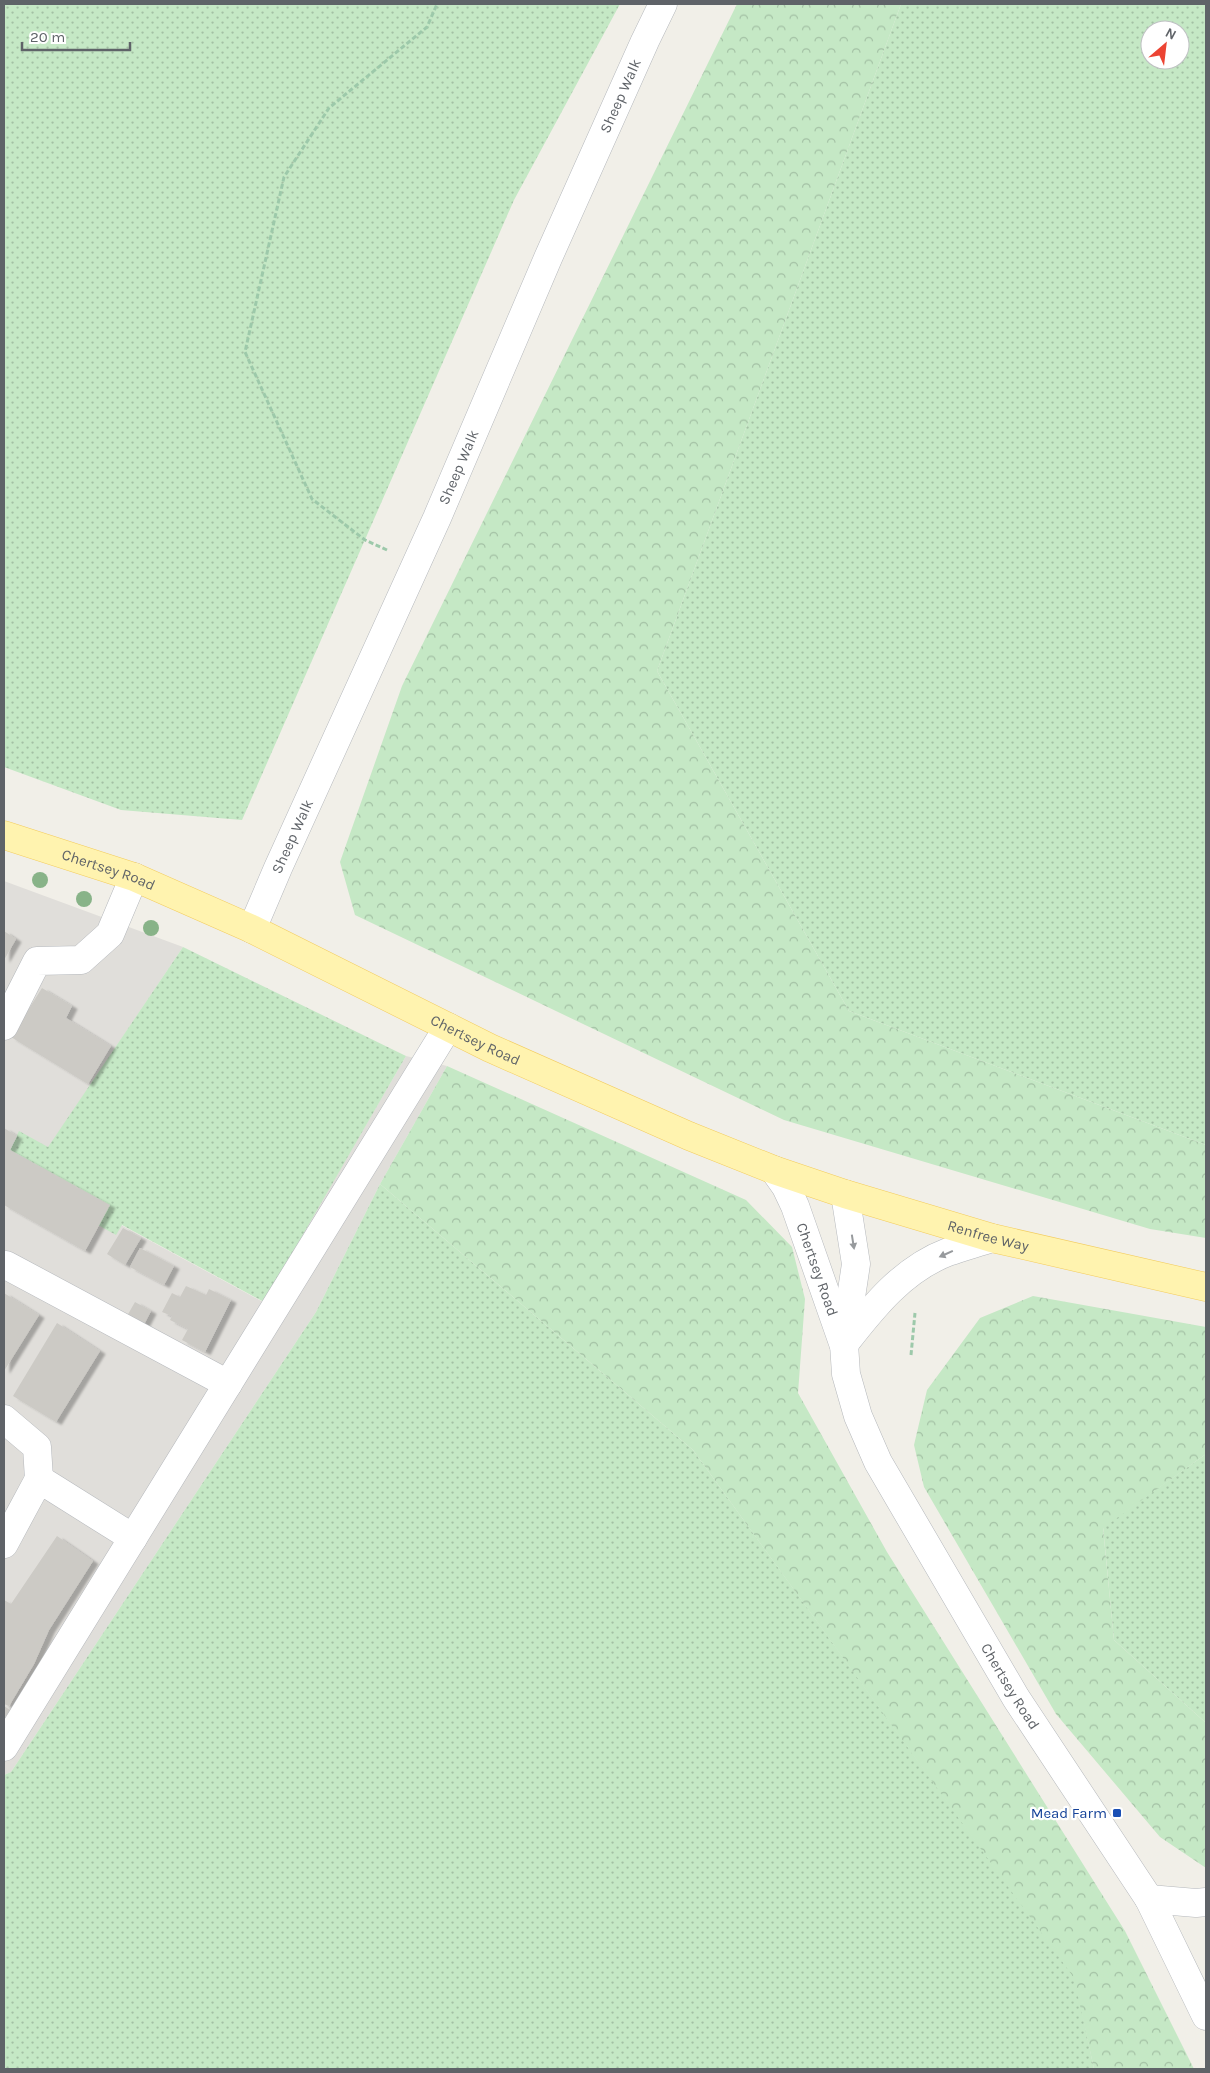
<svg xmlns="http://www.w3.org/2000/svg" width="1210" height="2073" font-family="Karla,sans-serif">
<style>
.industrial{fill:#e0deda}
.grass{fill:url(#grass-dots);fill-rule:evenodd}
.forest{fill:url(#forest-crowns)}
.building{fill:#cccac5;filter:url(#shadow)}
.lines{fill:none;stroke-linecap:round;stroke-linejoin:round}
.minor-casing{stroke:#b5b8bc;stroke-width:29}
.major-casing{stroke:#f3cc5e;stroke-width:29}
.path{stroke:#9dc9aa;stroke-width:3;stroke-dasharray:5 2.5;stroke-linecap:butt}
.minor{stroke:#fff;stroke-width:28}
.major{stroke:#fff3af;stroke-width:28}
.tree{fill:#88b388}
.oneway{fill:#979a9d}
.transit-dot{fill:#1a4fb4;stroke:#fff;stroke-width:2}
.labels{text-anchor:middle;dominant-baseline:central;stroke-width:4.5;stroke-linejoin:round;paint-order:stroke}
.street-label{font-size:15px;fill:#5f6368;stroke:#fff}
.transit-label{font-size:15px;fill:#164399;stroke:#fff;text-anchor:end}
</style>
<defs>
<pattern id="grass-dots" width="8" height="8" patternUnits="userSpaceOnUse" patternTransform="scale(1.25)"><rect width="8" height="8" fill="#c5e8c5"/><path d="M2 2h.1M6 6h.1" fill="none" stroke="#a3c0a4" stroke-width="1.8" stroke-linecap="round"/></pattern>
<pattern id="forest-crowns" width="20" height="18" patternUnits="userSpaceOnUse" patternTransform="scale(1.25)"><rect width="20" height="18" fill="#c5e8c5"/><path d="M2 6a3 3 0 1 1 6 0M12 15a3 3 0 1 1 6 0" fill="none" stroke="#a3c0a4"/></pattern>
<filter id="shadow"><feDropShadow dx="5.5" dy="3" stdDeviation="1" flood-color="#0004"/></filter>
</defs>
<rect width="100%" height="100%" fill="#f1efe8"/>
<path class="industrial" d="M4,881L183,947L48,1148L110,1205L121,1225L263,1302L406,1056L447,1066L380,1184L316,1312L11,1772L4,1775Z"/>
<g class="grass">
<path d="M4,4H620L514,200L242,820L121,810L4,767Z"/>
<path d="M901,4H1206V1145L849,1011L657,671ZM1150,30H1180V60H1150Z"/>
<path d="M183,947L406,1056L264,1302L122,1225L116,1235L98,1225L109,1205L10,1150L19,1131L48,1147Z"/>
<path d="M380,1184L693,1450L1075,1978L1094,2069H4V1775L11,1772L316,1312Z"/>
<path d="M1206,1454V1723L1114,1640L1103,1527Z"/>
</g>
<g class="forest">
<path d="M737,4H901L657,671L849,1011L1206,1145V1238L1150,1229L784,1120L355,915L340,862L402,686Z"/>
<path d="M447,1066L746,1200L792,1247L805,1299L798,1393L887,1552L1125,1931L1194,2069H1094L1074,1978L693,1450L380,1184Z"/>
<path d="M1033,1296L1206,1327V1454L1103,1528L1114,1640L1206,1723V1868L1160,1837L1056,1714L924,1487L914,1445L927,1390L980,1318Z"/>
</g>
<g class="building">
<path d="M4,931L16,939L4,960Z"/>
<path d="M42,988L72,1006L66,1018L111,1046L88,1084L11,1037Z"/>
<path d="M4,1128L17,1136L10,1150L110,1205L85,1251L4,1205Z"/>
<path d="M123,1228L141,1238L125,1265L107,1254Z"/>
<path d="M140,1248L174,1266L164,1285L130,1267Z"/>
<path d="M186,1286L206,1295L209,1289L231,1300L205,1352L182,1340L188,1329L170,1320L172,1316L162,1312L172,1293L180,1297Z"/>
<path d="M4,1293L39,1315L4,1371Z"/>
<path d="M135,1302L151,1311L140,1332L123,1323Z"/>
<path d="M57,1323L100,1351L56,1422L13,1396Z"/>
<path d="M57,1536L93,1561L49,1630L34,1664L9,1706L4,1704V1600L11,1604Z"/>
<path d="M4,1706L10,1710L4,1719Z"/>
</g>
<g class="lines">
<defs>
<g id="minor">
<path id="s1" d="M252,929L278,868L437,518L548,258L645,41L663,4"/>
<path d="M4,1026L37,961L81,960L110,934L134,877"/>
<path id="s2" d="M774,1170L786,1187L795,1206L843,1343"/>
<path id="s3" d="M845,1194L856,1264L844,1344L846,1374L858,1416L878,1462L1016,1698L1149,1899L1206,2016"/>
<path d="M6,1265L228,1384"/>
<path d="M845,1343C873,1307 903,1269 948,1252C962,1247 977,1243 992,1238"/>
<path d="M4,1419L37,1447L39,1479"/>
<path d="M4,1544L39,1479L133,1538"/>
<path d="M4,1747L448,1027"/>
<path d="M1149,1899L1196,1903L1206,1902"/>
</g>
<g id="major">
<path id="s4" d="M4,835L134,877L252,929L490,1048L689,1136L774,1170L845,1194L992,1238L1206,1287"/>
</g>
</defs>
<use href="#minor" class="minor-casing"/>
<use href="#major" class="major-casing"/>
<g class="path">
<path d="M387,550L365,540L312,499L245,352L284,177L329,108L427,27L437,4"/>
<path d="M911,1355L915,1313"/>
</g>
<use href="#minor" class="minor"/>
<use href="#major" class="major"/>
</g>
<g class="tree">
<circle cx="40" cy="880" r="8"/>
<circle cx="84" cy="899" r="8"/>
<circle cx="151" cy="928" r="8"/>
</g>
<defs><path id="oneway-solid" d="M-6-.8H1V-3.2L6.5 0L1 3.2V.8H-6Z" transform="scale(1.25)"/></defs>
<g class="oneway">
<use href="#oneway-solid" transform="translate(853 1242) rotate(81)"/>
<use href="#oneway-solid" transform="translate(946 1254) rotate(156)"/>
</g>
<rect class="transit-dot" x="1112" y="1808" width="10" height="10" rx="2.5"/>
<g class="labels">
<g class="street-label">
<text stroke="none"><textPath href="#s1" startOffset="911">Sheep Walk</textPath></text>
<text stroke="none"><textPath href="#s1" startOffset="506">Sheep Walk</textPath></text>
<text stroke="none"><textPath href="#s1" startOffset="101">Sheep Walk</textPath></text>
<text stroke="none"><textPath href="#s4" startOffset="110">Chertsey Road</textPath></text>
<text stroke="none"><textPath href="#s4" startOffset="515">Chertsey Road</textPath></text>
<text stroke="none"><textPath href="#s4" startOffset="1065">Renfree Way</textPath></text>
<text stroke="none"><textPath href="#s2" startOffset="109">Chertsey Road</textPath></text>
<text stroke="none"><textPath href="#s3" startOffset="536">Chertsey Road</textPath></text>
</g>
<g class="transit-label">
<text x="1107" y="1813">Mead Farm</text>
</g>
</g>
<rect width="1210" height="2073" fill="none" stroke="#5f6368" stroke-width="10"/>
<g transform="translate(1165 45) rotate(28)"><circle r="24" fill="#ffffff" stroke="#bfc1c3"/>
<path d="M0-4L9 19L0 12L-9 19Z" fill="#ec4433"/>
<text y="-8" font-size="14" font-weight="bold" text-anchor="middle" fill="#5f6368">N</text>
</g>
<path d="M22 42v8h108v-8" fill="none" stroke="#5f6368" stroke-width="2.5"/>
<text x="30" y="42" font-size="15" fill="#5f6368" stroke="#ffffff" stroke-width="4" paint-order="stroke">20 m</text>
</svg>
